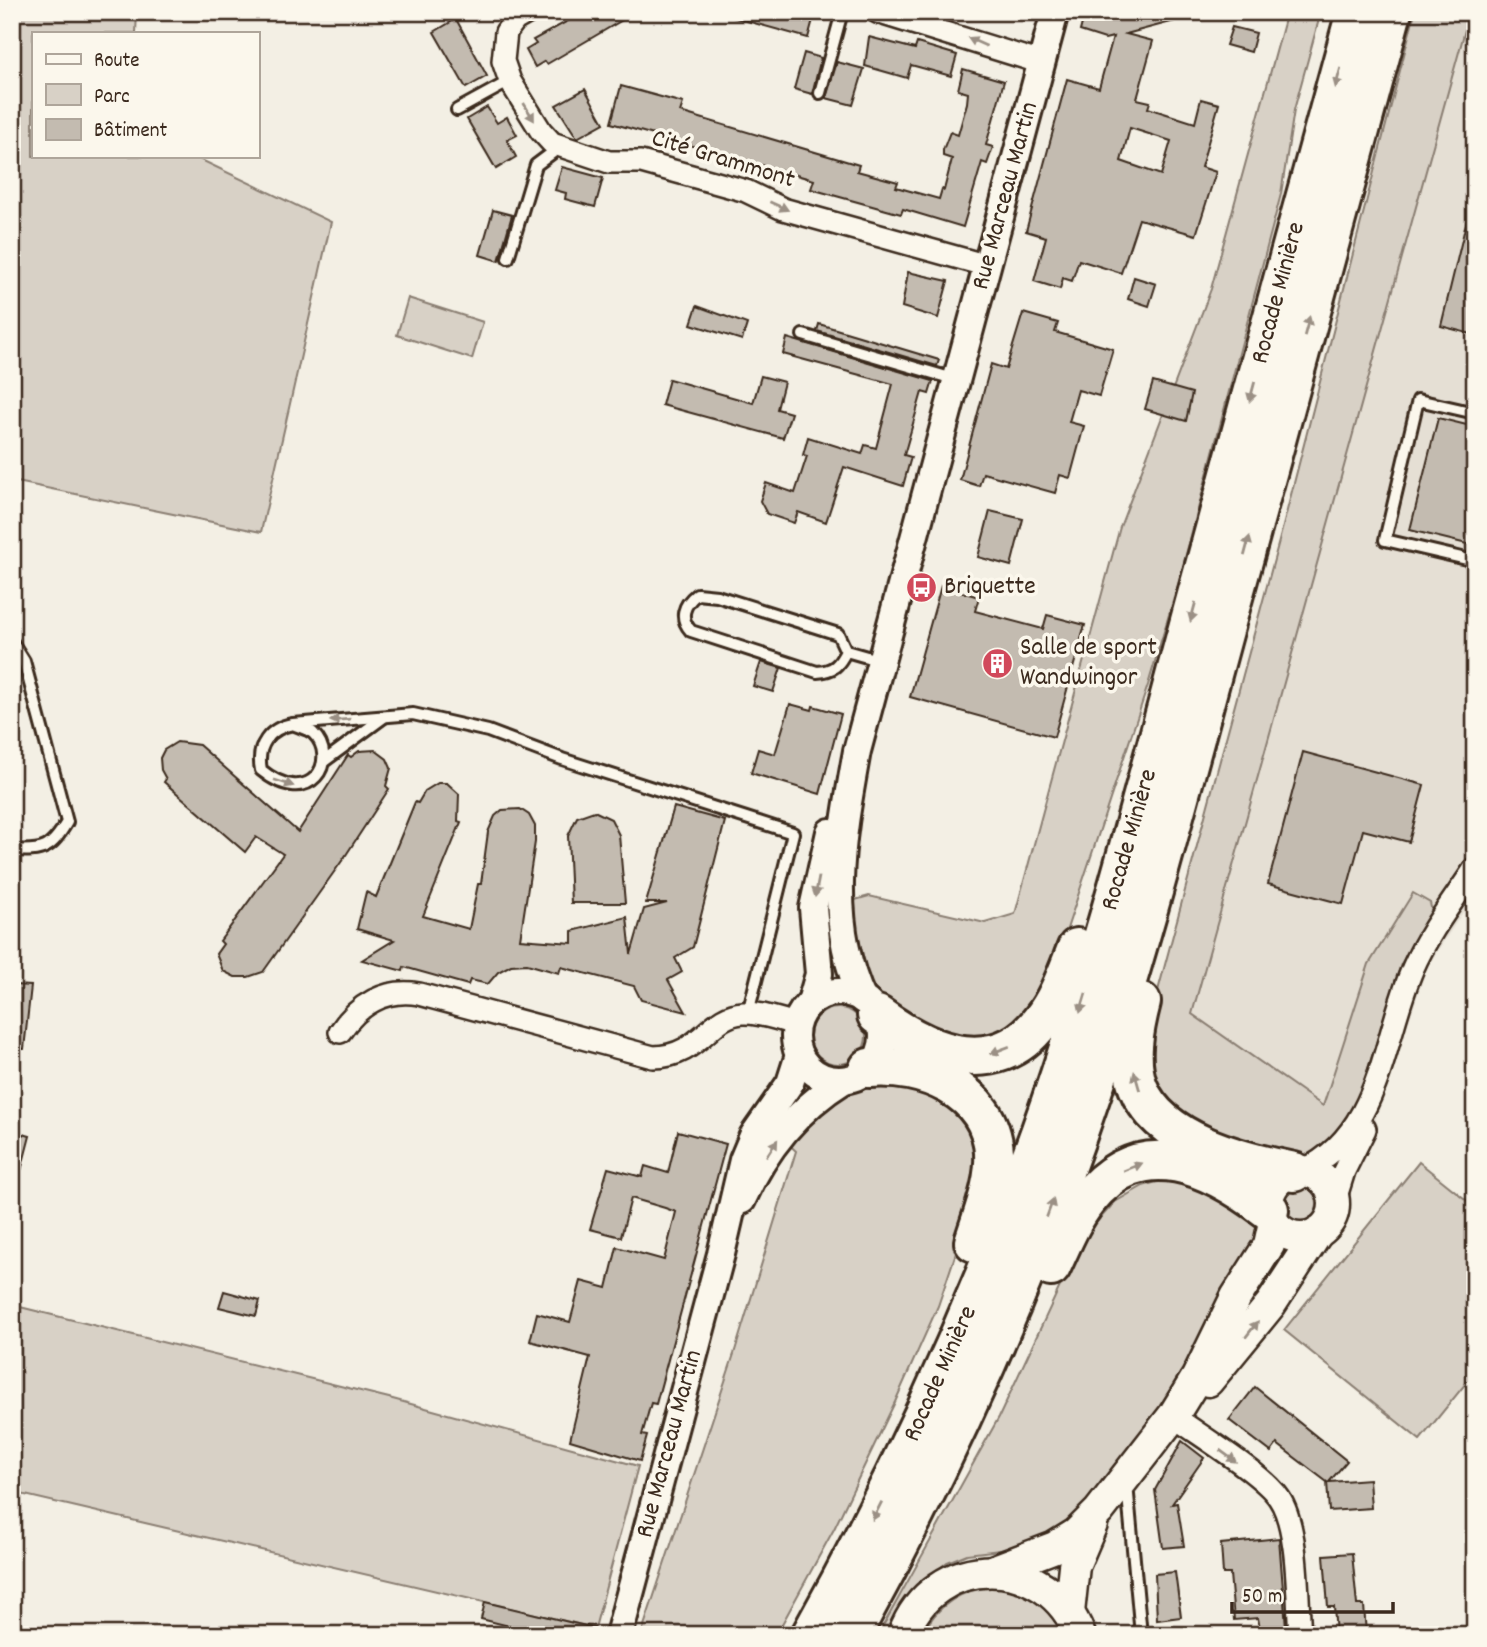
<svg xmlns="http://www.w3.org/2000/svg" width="1487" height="1647" font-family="Dekko,sans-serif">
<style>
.built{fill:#e5dfd4}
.green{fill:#d8d1c6;stroke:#8a7e72;stroke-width:2}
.building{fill:#c3bbb0;stroke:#3b2a1e;stroke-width:2;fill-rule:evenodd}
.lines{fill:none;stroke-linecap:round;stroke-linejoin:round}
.service-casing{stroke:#3b2a1e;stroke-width:16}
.minor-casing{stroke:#3b2a1e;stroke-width:26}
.tertiary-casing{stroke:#3b2a1e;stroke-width:32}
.secondary-casing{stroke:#3b2a1e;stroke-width:35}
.motorway-casing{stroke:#3b2a1e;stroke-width:44}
.service{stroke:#fbf7ec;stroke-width:10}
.minor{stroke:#fbf7ec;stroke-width:21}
.tertiary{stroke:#fbf7ec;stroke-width:26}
.secondary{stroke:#fbf7ec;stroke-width:30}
.motorway{stroke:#fbf7ec;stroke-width:38}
.oneway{fill:#9b9085}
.labels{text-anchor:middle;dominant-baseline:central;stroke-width:7;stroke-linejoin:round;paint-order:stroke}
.street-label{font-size:26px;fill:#3b2a1e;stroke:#fbf7ec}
.poi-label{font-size:26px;fill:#3b2a1e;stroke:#fbf7ec;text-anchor:start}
</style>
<rect width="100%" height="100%" fill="#f3efe4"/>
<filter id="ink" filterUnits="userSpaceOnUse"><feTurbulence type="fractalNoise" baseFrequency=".0143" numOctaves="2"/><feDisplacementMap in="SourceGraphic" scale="14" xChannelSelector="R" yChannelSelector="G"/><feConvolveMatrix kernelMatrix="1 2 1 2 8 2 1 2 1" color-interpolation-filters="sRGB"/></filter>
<g filter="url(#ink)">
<path class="built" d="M1475,12V894L1427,967L1371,1134L1323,1106L1191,1014L1467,23Z"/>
<g class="green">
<path d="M12,12H137L136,33H33V156H193L331,222L261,532L12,481Z"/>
<path d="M1287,12H1321L1294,110L1281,194L1179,581L1148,685L1047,989L1002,1034L963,1041L895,1017L872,991L855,960L848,902L869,896L985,923L1015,914L1120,527L1211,289Z"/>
<path d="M1415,12H1475V25L1467,23L1192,1014L1323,1106L1369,964L1413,893L1430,903L1432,912L1401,964L1351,1123L1320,1151L1300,1157L1210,1137L1156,1091L1148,1066L1149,1032L1159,987L1283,526Z"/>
<path d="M408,298L483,322L472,359L397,335Z"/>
<circle cx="838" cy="1036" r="28"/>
<path d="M876,1080L922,1081L970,1126L980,1153L966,1223L938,1306L895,1402L834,1529L776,1635H641L734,1354L796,1151L786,1142L829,1100Z"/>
<path d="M1419,1162L1475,1207V1372L1420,1440L1284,1330Z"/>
<path d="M1173,1177L1256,1217L1260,1229L1200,1356L1069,1529L1025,1547L967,1554L947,1562L932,1575L887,1635H878L999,1417L1076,1252L1095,1224L1115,1202L1143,1186Z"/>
<circle cx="1300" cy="1204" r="17"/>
<path d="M12,1305L389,1398L638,1466L595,1628L12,1492Z"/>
<path d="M996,1587C1029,1592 1047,1606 1064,1635H922C936,1605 963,1588 996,1587Z"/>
</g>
<g class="building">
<path d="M584,12H636L547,64L545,61L535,67L526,50L536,44L533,40Z"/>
<path d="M733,12H815L808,38L732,17Z"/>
<path d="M1085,12H1185L1186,18L1126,34L1153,41L1137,99L1150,102L1148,108L1195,123L1201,99L1219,104L1201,167L1216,172L1196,235L1139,219L1121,273L1079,260L1072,281L1063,278L1060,289L1034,281L1046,237L1026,231L1067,79L1099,88L1113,37L1105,39L1080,31ZM1130,128L1171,141L1161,175L1121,161Z"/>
<path d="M456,19L487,76L466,88L434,32Z"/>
<path d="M1232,27L1256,33L1251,52L1226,45Z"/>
<path d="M869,37L915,49L917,43L957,55L951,76L911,65L907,78L865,66Z"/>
<path d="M804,53L821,58L812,94L794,89Z"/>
<path d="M837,62L864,69L853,105L826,98Z"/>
<path d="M963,69L1004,81L986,145L993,147L987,164L982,162L963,227L903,209L901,214L811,189L814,180L611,123L621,86L683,103L680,112L859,165L857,171L898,182L896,187L939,199L942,189L944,190L952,159L943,156V150L950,132L958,135L967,103L968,93L958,90Z"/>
<path d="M585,89L604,123L577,138L556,105Z"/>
<path d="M487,107L497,123L507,117L517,135L507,140L516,157L496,169L467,119Z"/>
<path d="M562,167L603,178L595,207L565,199L566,193L555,190Z"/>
<path d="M493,210L512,215L499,261L480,255Z"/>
<path d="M1468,215L1475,216V335L1441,326Z"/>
<path d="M908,272L948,281L938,318L902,307Z"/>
<path d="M1134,277L1156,284L1149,306L1128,299Z"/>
<path d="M697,306L747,324L742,340L691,324Z"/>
<path d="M1023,313L1058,323L1055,332L1113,349L1099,396L1078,390L1069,422L1084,426L1070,478L1060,475L1055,493L983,473L979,486L960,480L991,364L1006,369Z"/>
<path d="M819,324L939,360L937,366L817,331Z"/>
<path d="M787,338L933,381L929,394L922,392L904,455L911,457L903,486L844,467L826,522L798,512L794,523L767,514L760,501L766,483L795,493L807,456L803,455L808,437L862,454L865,445L876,448L893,384L783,354Z"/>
<path d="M761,376L784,382L777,409L791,413L783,438L662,405L669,379L753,403Z"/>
<path d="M1153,382L1192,393L1186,421L1145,409Z"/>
<path d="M1438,418L1475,427V546L1410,530Z"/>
<path d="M990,511L1023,519L1011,566L978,557Z"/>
<path d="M941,586L979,597L975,611L1043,629L1047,615L1085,625L1054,737L910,697Z"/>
<path d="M761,662L781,668L773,692L753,686Z"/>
<path d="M790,704L812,710L813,706L841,714L820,794L751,773L758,749L775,754Z"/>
<path d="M177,742L199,745L298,832L348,755L351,757L359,751L375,750L387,759L391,768L386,786L389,789L344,858L263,972L248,977H235L223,971L216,954L223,944L220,941L283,854L256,837L245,852L164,782L166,779L161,770L160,758L164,750Z"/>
<path d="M1303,752L1424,785L1409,842L1363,830L1343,904L1268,884Z"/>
<path d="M438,783H447L459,794L458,821L461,822L423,916L469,929L478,884H481L488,832L495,816L502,810L520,809L529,815L535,826V842L520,939L572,943V931L627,917L631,954L644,909L667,903H646L674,807L725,821L693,947L675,958L682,972L668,980L686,1012L641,1000L634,986L561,967L559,973L527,964L511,965L498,972L488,984L470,980L468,985L404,967L403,971L362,960L394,940L357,929L366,892L376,897L415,802L418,803L425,791Z"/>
<path d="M594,811L611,819L619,835L625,903H571L568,836L577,817Z"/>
<path d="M14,985L31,986L24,1049H12Z"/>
<path d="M12,1131L30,1136L18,1182L12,1181Z"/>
<path d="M678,1131L726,1144L656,1404L651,1403L642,1435L647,1436L640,1461L570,1440L590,1357L530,1341L537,1313L570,1322L581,1281L607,1288L617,1247L664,1260L676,1212L665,1208L631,1198L621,1237L590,1229L608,1168L642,1177L645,1166L668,1173Z"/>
<path d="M224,1291L260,1301L256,1316L219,1307Z"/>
<path d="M1255,1387L1347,1461L1329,1482L1369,1479L1371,1508L1329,1511L1327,1482L1277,1444L1271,1452L1229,1420Z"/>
<path d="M1182,1441L1204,1458L1172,1504L1177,1503L1184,1546L1163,1548L1155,1490Z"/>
<path d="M1279,1538L1286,1627L1260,1629L1258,1618L1234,1620L1230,1574H1223L1221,1544Z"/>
<path d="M1352,1553L1357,1605H1364L1366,1635H1336L1334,1607H1328L1324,1555Z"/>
<path d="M1175,1572L1181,1617L1157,1620L1155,1574Z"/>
<path d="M485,1602L594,1628L593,1635H507L509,1626L481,1619Z"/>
</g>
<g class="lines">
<defs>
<g id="service">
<path d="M820,93L842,12"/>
<path d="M457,110L510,81"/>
<path d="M508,258L536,165L560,147"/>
<path d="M803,335L957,380"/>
<path d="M1475,413L1418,400L1385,540L1475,561"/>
<path d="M12,642L24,661L67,822C51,849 44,852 12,850"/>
<path d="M846,651C839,665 834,671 817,672L691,631C679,618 683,605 697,594L717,596L838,634L846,651L881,661"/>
<path d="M293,724C299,727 308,729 313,733C340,759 311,811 261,770C256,746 269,728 293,724L413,714L488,731L562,759L793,833L748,1013"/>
<path d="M323,762L384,717"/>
<path d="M1127,1484L1141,1635"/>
</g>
<g id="minor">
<path d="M529,12L515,20L506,32L503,61L510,81L541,131L552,143L609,162H641L746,191L783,209L988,266"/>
<path d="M877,12L1042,63"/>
<path d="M340,1032C358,1005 385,988 419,994L653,1057C701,1057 708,1015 743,1013C760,1012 780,1020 796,1024"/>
<path d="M1302,1171C1382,1134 1382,1039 1413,968C1428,933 1454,900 1475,868"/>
<path d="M1334,1203L1344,1171L1365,1129"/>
<path d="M1173,1416C1199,1435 1263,1474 1279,1498C1299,1527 1297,1599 1300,1635"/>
</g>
<g id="tertiary">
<circle cx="839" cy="1036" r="44"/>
<path d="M863,1000C825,919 842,835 857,751L1055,12"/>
<path d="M811,1002L819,974L813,908L830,832"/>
<path d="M742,1200C765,1149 797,1109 844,1080"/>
<path d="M619,1635L721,1254L743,1160L753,1136L790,1083L799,1055"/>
</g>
<g id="secondary">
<circle cx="1301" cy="1204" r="33"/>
<path d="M1208,1381L1271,1304L1318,1232"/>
<path d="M992,1571L1055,1547L1076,1534L1099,1511L1173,1416L1197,1377L1236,1297L1269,1245L1274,1222"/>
<path d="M1069,1613L1074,1566L1092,1524"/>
<path d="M903,1635C934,1550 1048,1551 1080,1635"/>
</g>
<g id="motorway">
<path d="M1141,1002C1134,1029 1128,1060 1138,1087C1159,1142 1243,1162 1294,1172"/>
<path d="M877,1015C927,1052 995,1082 1041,1021C1058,1000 1067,973 1077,948"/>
<path d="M869,1068C922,1063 990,1090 994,1152C996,1182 983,1213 974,1242"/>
<path d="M1051,1267C1062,1244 1071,1220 1087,1200C1142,1130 1212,1167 1269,1210"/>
<path d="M811,1635C901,1474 977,1307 1040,1133C1103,957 1148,775 1197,595C1250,401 1303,206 1356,12"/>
<path d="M851,1635C947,1461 1029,1280 1092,1092C1144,936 1184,777 1227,619C1283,417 1337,215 1392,12"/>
</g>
</defs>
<use href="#service" class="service-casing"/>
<use href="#minor" class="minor-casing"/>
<use href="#tertiary" class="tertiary-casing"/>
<use href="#secondary" class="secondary-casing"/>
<use href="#motorway" class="motorway-casing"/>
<use href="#service" class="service"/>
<use href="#minor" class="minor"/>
<use href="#tertiary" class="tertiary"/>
<use href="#secondary" class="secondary"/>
<use href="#motorway" class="motorway"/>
</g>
<defs><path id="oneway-solid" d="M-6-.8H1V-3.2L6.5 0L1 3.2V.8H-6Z" transform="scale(1.75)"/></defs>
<g class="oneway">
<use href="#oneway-solid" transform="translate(977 42) rotate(-156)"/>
<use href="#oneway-solid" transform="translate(1338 78) rotate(105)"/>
<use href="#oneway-solid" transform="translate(529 112) rotate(59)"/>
<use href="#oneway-solid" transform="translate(779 206) rotate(24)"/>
<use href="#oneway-solid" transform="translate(1307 326) rotate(-75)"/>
<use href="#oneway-solid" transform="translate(1252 392) rotate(105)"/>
<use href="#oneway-solid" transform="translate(1247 546) rotate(-75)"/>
<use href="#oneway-solid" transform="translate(1193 612) rotate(105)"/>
<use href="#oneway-solid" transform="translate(340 720) rotate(175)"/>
<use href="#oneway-solid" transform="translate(284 783) rotate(18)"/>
<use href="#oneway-solid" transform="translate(817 887) rotate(101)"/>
<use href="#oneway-solid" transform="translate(1083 1003) rotate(107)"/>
<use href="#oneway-solid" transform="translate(1000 1050) rotate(159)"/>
<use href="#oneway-solid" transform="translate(1137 1081) rotate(-106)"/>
<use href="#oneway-solid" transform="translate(772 1148) rotate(-57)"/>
<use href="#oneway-solid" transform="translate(1133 1167) rotate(-22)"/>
<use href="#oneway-solid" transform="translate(1050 1208) rotate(-70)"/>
<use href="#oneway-solid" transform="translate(1252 1329) rotate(-52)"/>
<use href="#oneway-solid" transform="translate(1228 1456) rotate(36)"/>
<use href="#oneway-solid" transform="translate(877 1511) rotate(117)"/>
</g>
</g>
<defs>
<symbol id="bus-disc" viewBox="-11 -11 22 22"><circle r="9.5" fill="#d1495b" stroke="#fbf7ec"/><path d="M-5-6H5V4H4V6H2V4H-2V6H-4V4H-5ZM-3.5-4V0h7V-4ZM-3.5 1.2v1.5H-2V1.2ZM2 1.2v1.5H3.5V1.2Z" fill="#fff"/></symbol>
<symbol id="building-disc" viewBox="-11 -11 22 22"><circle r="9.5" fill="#d1495b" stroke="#fbf7ec"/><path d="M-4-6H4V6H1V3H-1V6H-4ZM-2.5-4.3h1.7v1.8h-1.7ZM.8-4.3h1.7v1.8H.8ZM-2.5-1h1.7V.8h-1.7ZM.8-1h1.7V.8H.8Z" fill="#fff"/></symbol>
</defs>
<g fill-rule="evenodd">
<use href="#bus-disc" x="904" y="570" width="35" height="35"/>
<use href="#building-disc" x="980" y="646" width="35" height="35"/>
</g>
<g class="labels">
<g class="street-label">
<text transform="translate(723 160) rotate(17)">Cité Grammont</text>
<text transform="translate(1006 196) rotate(-75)">Rue Marceau Martin</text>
<text transform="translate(1279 293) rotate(-75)">Rocade Minière</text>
<text transform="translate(1130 840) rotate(-74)">Rocade Minière</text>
<text transform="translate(941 1374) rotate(-66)">Rocade Minière</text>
<text transform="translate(670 1444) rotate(-75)">Rue Marceau Martin</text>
</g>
<g class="poi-label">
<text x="944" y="587">Briquette</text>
<text x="1020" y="648">Salle de sport<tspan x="1020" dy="30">Wandwingor</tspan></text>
</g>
</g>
<rect width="1487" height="1647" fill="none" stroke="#fbf7ec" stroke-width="42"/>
<rect x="21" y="21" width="1445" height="1605" fill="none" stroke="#3b2a1e" stroke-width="2.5" filter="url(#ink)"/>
<rect x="32" y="32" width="228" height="126" fill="#fbf7ec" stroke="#aea59a" stroke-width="2"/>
<rect x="46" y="54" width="35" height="10" fill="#fbf7ec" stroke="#aea59a" stroke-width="2"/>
<text x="94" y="66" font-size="21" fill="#3b2a1e">Route</text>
<rect x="46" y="84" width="35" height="21" fill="#d8d1c6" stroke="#aea59a" stroke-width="2"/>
<text x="94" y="102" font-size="21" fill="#3b2a1e">Parc</text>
<rect x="46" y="119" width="35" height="21" fill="#c3bbb0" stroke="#aea59a" stroke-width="2"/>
<text x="94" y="136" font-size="21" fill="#3b2a1e">Bâtiment</text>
<path d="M1232 1602v10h161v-10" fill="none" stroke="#3b2a1e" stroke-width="3.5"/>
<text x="1242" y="1602" font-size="21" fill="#3b2a1e" stroke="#fbf7ec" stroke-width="5" paint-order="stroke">50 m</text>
</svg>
